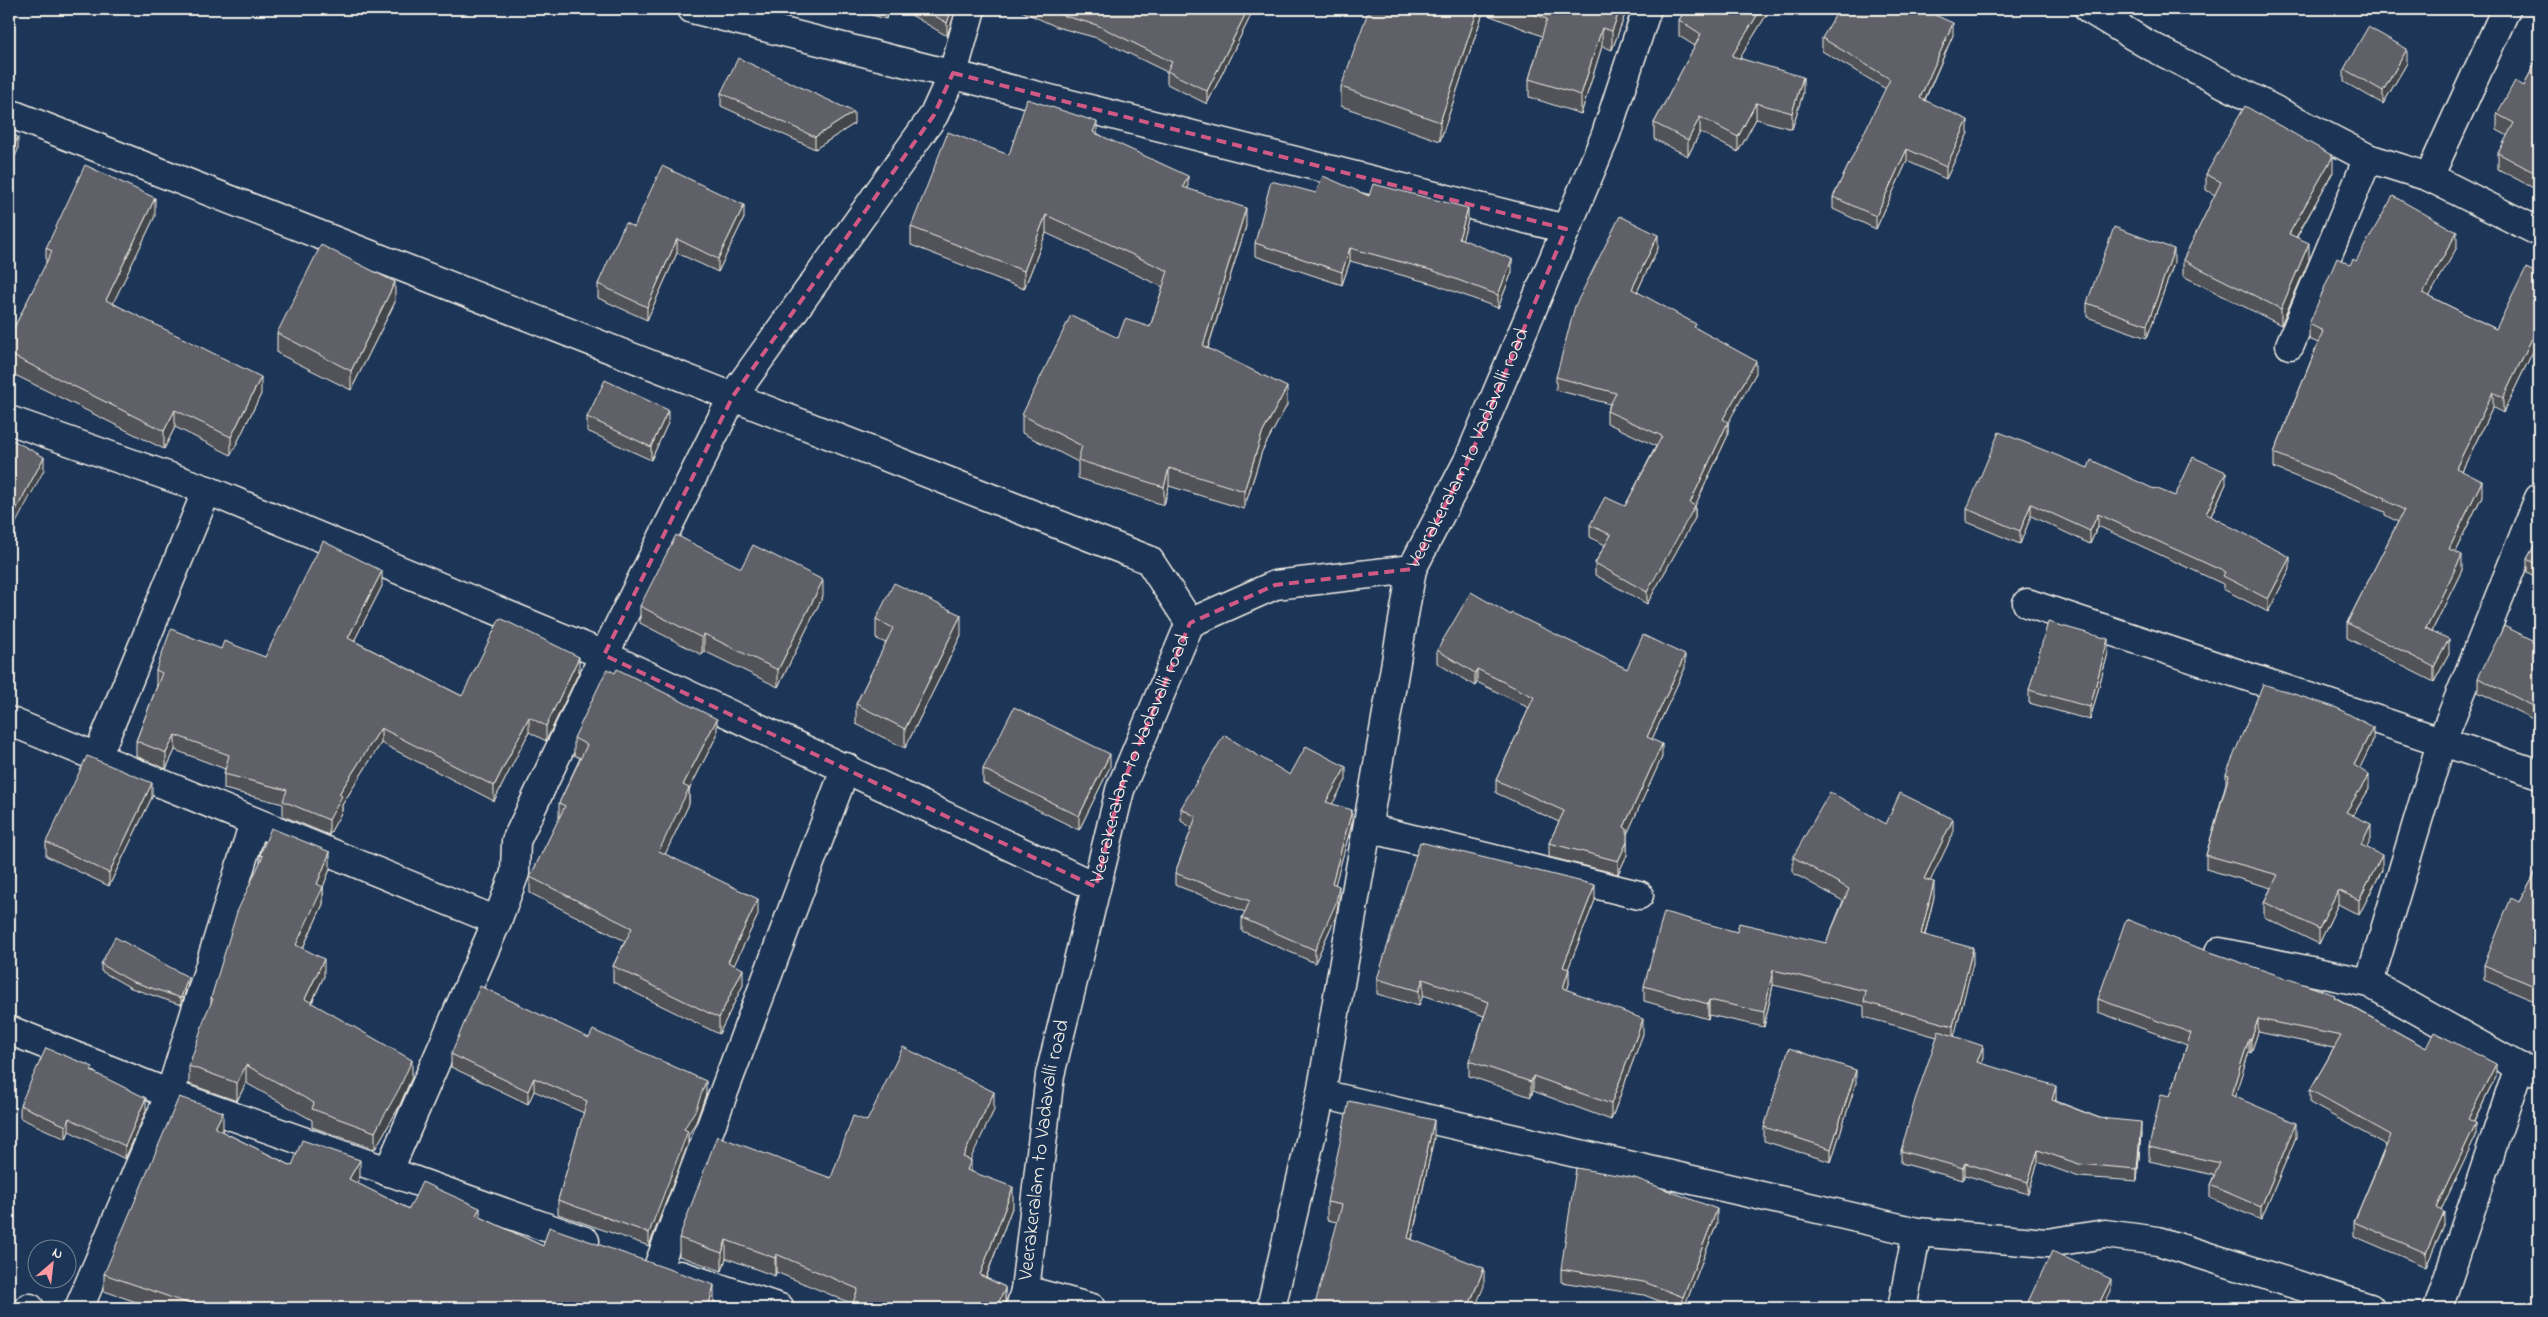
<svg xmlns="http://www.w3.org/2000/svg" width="2548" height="1317" font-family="'Indie Flower',sans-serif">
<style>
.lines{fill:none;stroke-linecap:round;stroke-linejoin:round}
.minor-casing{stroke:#f4f1e8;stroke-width:31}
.minor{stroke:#1d3557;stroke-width:28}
.wall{fill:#515359;stroke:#f4f1e8}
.shaded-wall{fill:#424449;stroke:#f4f1e8}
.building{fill:#5e6168;stroke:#f4f1e8}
.marked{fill:none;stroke:#d15985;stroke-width:4;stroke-dasharray:10 6;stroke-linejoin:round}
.labels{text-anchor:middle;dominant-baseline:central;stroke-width:4;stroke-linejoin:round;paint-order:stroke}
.street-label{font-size:21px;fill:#f4f1e8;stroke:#1d3557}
</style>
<rect width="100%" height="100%" fill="#1d3557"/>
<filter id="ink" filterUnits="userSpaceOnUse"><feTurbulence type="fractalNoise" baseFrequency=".02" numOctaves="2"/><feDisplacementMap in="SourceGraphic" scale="10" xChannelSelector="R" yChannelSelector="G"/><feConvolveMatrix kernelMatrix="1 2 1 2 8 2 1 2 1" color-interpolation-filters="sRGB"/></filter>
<g filter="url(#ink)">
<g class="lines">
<defs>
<g id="minor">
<path d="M692,9L1566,229"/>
<path d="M2089,9L2145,43L2368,158L2429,177L2539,232"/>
<path d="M9,113L1149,560L1190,623"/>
<path d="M2429,177L2506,9"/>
<path d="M2290,345L2368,158"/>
<path d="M9,420L207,490L604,655L1096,887"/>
<path d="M1412,569L1321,1094L1917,1232L2047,1243L2105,1234L2158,1241L2370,1308"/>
<path d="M2027,603L2539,774"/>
<path d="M9,721L497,921"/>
<path d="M97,757L207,490"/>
<path d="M1368,828L1639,895"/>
<path d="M2219,952L2369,983L2519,1067L2539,1072"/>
<path d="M2369,983L2442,740L2539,498"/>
<path d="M9,1030L170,1094L585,1241"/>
<path d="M388,1172L497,921L515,873L516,841L604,655L733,396L934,115L953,73L971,9"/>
<path d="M658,1267L846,767"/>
<path d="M680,1275L780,1308"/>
<path d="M1025,1290L1092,1308"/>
<path d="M28,1308H30"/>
<path d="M79,1308L170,1094L254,822"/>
<path id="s1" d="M1020,1308L1025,1290L1050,1075L1120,790L1190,623L1275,585L1412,569L1468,461L1605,137L1647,9"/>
<path d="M1271,1308L1321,1094"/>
<path d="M1902,1308L1917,1232"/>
<path d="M2438,1308L2519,1067"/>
</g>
</defs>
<use href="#minor" class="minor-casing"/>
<use href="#minor" class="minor"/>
</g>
<g class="wall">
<path d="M851,9H888L886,19Z"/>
<path d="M901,9H956L947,36Z"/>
<path d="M1017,9H1254L1207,104L1167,84V72L1097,38L1057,27Z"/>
<path d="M1412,9H1627L1612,50L1602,46L1581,114L1529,97V79L1542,36L1483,13L1440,141L1341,106V87L1411,10Z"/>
<path d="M1686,9H1770L1740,58L1803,93L1792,129L1756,119L1738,152L1700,132L1688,156L1654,139V123L1695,46L1679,36V20Z"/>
<path d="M1953,35L1925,100L1968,133L1946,179L1907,161L1876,229L1833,209V197L1886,89L1822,51V38Z"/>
<path d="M2539,54V191L2498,169V153L2508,136L2497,130V114L2524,86Z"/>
<path d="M2407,63L2383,104L2344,82V69Z"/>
<path d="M721,93L854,124L815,149L721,106Z"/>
<path d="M1097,133L1188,189L1246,226L1208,348L1287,405L1262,451L1244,509L1169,486L1164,505L1078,478V462L1022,433V415L1118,338L1150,327L1163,287L1046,233L1024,289L911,245V227L1009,155Z"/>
<path d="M2333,172L2297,237L2309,260L2281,325L2183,276V260L2215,195L2206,190V174Z"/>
<path d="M1316,193L1369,196L1468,220L1462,239L1512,272L1498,308L1434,284L1350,261L1342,285L1255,256V243Z"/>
<path d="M155,216L113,303L261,394L231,455L175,427L164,449L9,372V338L46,264V248Z"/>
<path d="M744,218L718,272L677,253L647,320L598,298V284L634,227Z"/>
<path d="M2457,247L2429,296L2496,329L2539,274V341H2538L2503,413L2493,407L2462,471L2482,496L2455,552L2462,570L2432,631L2449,654L2434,682L2347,638V623L2398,522L2385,515V512L2274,468V453L2318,343L2309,339V324L2350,265L2356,261Z"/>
<path d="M1658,248L1637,292L1696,328L1756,373L1728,422V435L1695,506V518L1647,604L1595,575V563L1605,545L1590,537V525L1625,506L1656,446L1607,423V411L1610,404L1556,390V377Z"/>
<path d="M2174,263L2147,338L2087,317V303Z"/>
<path d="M395,302L351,390L277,353V333Z"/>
<path d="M587,417L668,423L651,460L587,431Z"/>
<path d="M2088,468L2175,496L2226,484L2211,516L2290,569L2268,612L2223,589V584L2098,526L2090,544L2031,516L2020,544L1967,522V509Z"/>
<path d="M2539,537V579L2527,572V559Z"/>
<path d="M741,568L823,596L778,687L704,651L702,655L640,623V606Z"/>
<path d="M382,586L354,641L462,696L579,672L546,741L529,732L494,801L381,743L342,805V811L329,835L283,816V804L224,789V774L225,769L175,750L166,769L136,756V741L157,686L156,685V670L221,649L265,657Z"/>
<path d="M1511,615L1627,669L1685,668L1652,739L1662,757L1627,834V855L1618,874L1549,857V843L1559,822L1496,793V780L1529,708L1477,682L1475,686L1437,663V650Z"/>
<path d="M876,619L961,635L905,748L856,724V704L886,643L876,639Z"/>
<path d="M2539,643V708L2533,719L2478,692V678Z"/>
<path d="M2108,653L2090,720L2029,703V690Z"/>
<path d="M717,735L689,790V804L665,854L758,915L734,965L743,985L719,1034L613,982V966L625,941L530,893V877L559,819V803L580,758L574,755V738Z"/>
<path d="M2373,741L2359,769L2369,789L2353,816L2371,839L2366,848L2382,870L2359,915L2338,904L2319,944L2264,917V902L2271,888L2206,869V855L2226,783V774Z"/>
<path d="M1110,767L1079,830L983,783V769Z"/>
<path d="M1290,775L1346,780L1332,804L1352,823L1335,884L1339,899L1336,916L1315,963L1242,931V918L1245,912L1175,885V873L1192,828L1181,821V808Z"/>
<path d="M152,797L109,886L46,856V842Z"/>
<path d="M1886,824L1953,834L1930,881L1934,897L1925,935L1973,963L1954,1036L1983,1058L1981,1064L2056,1098V1101L2141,1134L2137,1181L2079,1177L2038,1162L2028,1194L1965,1175L1963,1180L1901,1163V1151L1937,1037L1864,1017V1006L1773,985L1764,1027L1709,1015L1708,1019L1644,1001V986L1737,932L1826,943L1843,901L1793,873V857Z"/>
<path d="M260,855L330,869L323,887V904L303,948L324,976L312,1003L412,1077L399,1107L375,1149L312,1127V1120L246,1083L237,1101L189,1084V1066L211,1004V998L260,863Z"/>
<path d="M2539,866V1003L2484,980V965Z"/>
<path d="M1595,900L1568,969L1569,984L1567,990L1643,1034L1611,1120L1533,1091L1531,1097L1469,1076V1061L1484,1016L1423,995L1419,1006L1377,994V979Z"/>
<path d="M2193,946L2335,997L2426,1048L2496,1077L2474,1122L2476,1136L2441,1210L2444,1225L2426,1267L2354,1236V1222L2386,1145L2310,1103V1090L2334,1048L2258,1032L2251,1053L2249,1052L2234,1097L2296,1137L2261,1220L2210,1198V1185L2214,1175L2149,1161V1147L2170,1096L2187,1045L2098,1012V999Z"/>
<path d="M101,964L188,984L181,1005L131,988L101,971Z"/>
<path d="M451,1054L706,1094L696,1122L688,1136V1144L649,1246L558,1214V1200L584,1113L534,1091L528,1104L451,1067Z"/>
<path d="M93,1071L146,1111L125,1159L69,1131L66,1139L20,1118V1105Z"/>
<path d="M1856,1083L1831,1162L1764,1141V1127Z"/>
<path d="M994,1110L970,1159L971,1171L1013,1205L986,1278L1005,1287V1307L853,1304L776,1272L775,1276L726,1258L722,1271L679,1256V1238L831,1178L867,1121Z"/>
<path d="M223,1129L221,1131L292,1166L360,1177L356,1183L409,1209L480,1217L543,1246L714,1301L712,1308H154L104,1291V1274Z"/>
<path d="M1434,1138L1412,1240L1484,1286L1337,1222L1327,1220V1202Z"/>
<path d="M1717,1223L1684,1308H1677L1644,1295L1561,1282V1269Z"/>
</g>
<g class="shaded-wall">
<path d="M886,9H888L886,19Z"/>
<path d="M952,9H956L947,36V23Z"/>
<path d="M1248,9H1254L1207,104V91Z"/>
<path d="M1478,9H1483V13L1440,141V122Z"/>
<path d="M1620,9H1627L1612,50V31Z"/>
<path d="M1761,9H1770L1732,71V56Z"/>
<path d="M1953,23V35L1920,110V98Z"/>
<path d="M1602,28V46L1581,114V95Z"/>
<path d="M2407,49V63L2383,104V91Z"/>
<path d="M1803,77V93L1792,129V113Z"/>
<path d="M1756,103V119L1738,152V137Z"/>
<path d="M854,112V124L815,149V137Z"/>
<path d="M1700,117V132L1688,156V140Z"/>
<path d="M1968,120V133L1946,179V167Z"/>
<path d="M1097,122V140L1093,132Z"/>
<path d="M18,137V150L9,170V156Z"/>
<path d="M1907,149V161L1876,229V216Z"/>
<path d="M2333,156V172L2289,250V234Z"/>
<path d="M1188,176V193L1183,187Z"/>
<path d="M155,198V216L106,318V300Z"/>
<path d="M744,205V218L718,272V259Z"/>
<path d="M1246,208V226L1203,363V346Z"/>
<path d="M1468,208V220L1459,251V238Z"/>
<path d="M1046,215V233L1024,289V271Z"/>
<path d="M2457,232V247L2423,308V293Z"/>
<path d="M1658,235V248L1632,302V289Z"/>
<path d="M677,239V253L647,320V307Z"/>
<path d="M2309,243V260L2281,325V309Z"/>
<path d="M1350,248V261L1342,285V272Z"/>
<path d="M2174,249V263L2147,338V325Z"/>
<path d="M1512,259V272L1498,308V295Z"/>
<path d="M395,282V302L351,390V371Z"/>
<path d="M2538,326V341L2503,413V398Z"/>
<path d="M1756,361V373L1723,432V419Z"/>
<path d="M261,377V394L231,455V437Z"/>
<path d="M1287,387V405L1262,451L1244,509V491L1262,434Z"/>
<path d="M2493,392V407L2456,483V468Z"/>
<path d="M175,410V427L164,449V431Z"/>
<path d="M668,410V423L651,460V447Z"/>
<path d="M1728,422V435L1695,506V518L1647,604V592L1690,503Z"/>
<path d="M44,457V470L9,536V523Z"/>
<path d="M1169,468V486L1164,505V487Z"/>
<path d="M2226,472V484L2206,526V514Z"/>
<path d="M2482,481V496L2449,564V549Z"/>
<path d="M2031,504V516L2020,544V531Z"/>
<path d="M2098,514V526L2090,544V531Z"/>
<path d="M2462,555V570L2426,643V628Z"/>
<path d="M2290,557V569L2268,612V599Z"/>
<path d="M382,571V586L348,653V638Z"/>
<path d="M823,580V596L778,687V670Z"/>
<path d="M961,615V635L905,748V729Z"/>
<path d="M704,634V651L702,655V638Z"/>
<path d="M2108,639V653L2090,720V707Z"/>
<path d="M2449,639V654L2434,682V667Z"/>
<path d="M1685,655V668L1647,750V737Z"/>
<path d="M579,657V672L546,741V726Z"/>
<path d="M1477,669V682L1475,686V673Z"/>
<path d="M2539,695V708L2533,719V706Z"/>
<path d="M529,717V732L494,801V786Z"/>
<path d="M717,719V735L689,790V804L659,867V851L683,785Z"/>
<path d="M2373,727V741L2354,780V765Z"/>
<path d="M381,728V743L342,805V811L329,835V820L339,794Z"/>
<path d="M14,731V749L9,759V742Z"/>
<path d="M175,735V750L166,769V753Z"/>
<path d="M1662,744V757L1624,841V827Z"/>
<path d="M1110,754V767L1079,830V816Z"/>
<path d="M1346,767V780L1326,815V802Z"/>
<path d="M2369,775V789L2346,827V812Z"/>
<path d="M152,783V797L109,886V873Z"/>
<path d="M1352,810V823L1332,896V883Z"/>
<path d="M1953,819V834L1924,894V879Z"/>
<path d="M2371,824V839L2361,860V845Z"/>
<path d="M1627,842V855L1618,874V861Z"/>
<path d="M330,852V869L322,890L323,887V904L296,963V945L317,884Z"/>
<path d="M2382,855V870L2359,915V900Z"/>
<path d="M14,859V873L9,884V870Z"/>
<path d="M1934,882V897L1921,949V934Z"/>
<path d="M1595,885V900L1563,982V967Z"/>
<path d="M1339,886V899L1336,916L1315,963V950Z"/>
<path d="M2338,890V904L2319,944V929Z"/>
<path d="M758,899V915L728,978V962Z"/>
<path d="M1973,948V963L1953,1041V1026Z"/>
<path d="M324,959V976L305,1017V999Z"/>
<path d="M743,969V985L719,1034V1018Z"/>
<path d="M1569,969V984L1563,1004V988Z"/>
<path d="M1773,970V985L1764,1027V1012Z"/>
<path d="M188,977V984L181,1005V998Z"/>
<path d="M1423,979V995L1419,1006V991Z"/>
<path d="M1709,1000V1015L1708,1019V1004Z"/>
<path d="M1643,1019V1034L1611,1120V1104Z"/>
<path d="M2258,1019V1032L2251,1053V1040Z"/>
<path d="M2249,1039V1052L2231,1108V1095Z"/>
<path d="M1983,1046V1058L1977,1075V1062Z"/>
<path d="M412,1060V1077L399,1107L375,1149V1132Z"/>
<path d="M2496,1064V1077L2468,1133V1119Z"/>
<path d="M246,1065V1083L237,1101V1083Z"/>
<path d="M1856,1070V1083L1831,1162V1149Z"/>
<path d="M1533,1076V1091L1531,1097V1082Z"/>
<path d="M534,1078V1091L528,1104V1091Z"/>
<path d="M706,1081V1094L696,1122L688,1136V1144L649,1246V1233L684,1129Z"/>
<path d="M2056,1086V1098L2052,1112V1100Z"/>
<path d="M994,1092V1110L963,1175V1157Z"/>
<path d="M146,1098V1111L125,1159V1146Z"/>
<path d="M223,1112V1129L215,1145V1128Z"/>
<path d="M69,1118V1131L66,1139V1126Z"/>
<path d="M1434,1120V1138L1408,1256V1238Z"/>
<path d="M2141,1122V1134L2137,1181V1169Z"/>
<path d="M2296,1123V1137L2261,1220V1207Z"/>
<path d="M2476,1123V1136L2436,1221V1208Z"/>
<path d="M2038,1150V1162L2028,1194V1182Z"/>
<path d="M360,1160V1177L349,1196V1179Z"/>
<path d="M971,1160V1178L967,1170Z"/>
<path d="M1965,1163V1175L1963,1180V1168Z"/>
<path d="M1013,1187V1205L980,1293V1275Z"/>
<path d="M480,1208V1225L476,1215Z"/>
<path d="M1717,1209V1223L1684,1308H1683V1297Z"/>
<path d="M2444,1212V1225L2426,1267V1253Z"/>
<path d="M726,1240V1258L722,1271V1253Z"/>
<path d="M776,1254V1272L775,1276V1258Z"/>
<path d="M1484,1268V1286L1475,1308H1468Z"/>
<path d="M2111,1279V1292L2103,1308H2097Z"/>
<path d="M714,1285V1301L712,1308H708Z"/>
<path d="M1005,1289V1307L1004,1308H996Z"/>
</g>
<g class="building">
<path d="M923,9H952L947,23Z"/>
<path d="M1045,9H1248L1207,91L1167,71L1172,62L1097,25L1057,14Z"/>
<path d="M1369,9H1406L1411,10L1412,9H1478L1440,122L1341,87Z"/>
<path d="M1521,9H1620L1612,31L1602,28L1581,95L1529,79L1547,19Z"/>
<path d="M1686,9H1761L1732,56L1803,77L1792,113L1756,103L1738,137L1700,117L1688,140L1654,123L1701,34L1679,20Z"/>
<path d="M1839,9H1921L1953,23L1920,98L1968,120L1946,167L1907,149L1876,216L1833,197L1890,79L1822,38Z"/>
<path d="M2368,27L2407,49L2383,91L2344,69Z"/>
<path d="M2539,54V175L2498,153L2514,123L2497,114L2515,81L2524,86Z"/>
<path d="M738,58L854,112L815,137L721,93Z"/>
<path d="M1027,99L1097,122L1093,132L1188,176L1183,187L1246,208L1203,346L1287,387L1262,434L1244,491L1169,468L1164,487L1078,460L1082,446L1022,415L1071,315L1118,338L1125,319L1150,327L1168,271L1046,215L1024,271L911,227L948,132L1009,155Z"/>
<path d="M2245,106L2333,156L2289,234L2309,243L2281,309L2183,260L2221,182L2206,174Z"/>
<path d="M9,132L18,137L9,156Z"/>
<path d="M85,165L155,198L106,300L261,377L231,437L175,410L164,431L9,354V338L52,251L46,248Z"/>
<path d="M662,166L744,205L718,259L677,239L647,307L598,284L625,223L634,227Z"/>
<path d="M1323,176L1369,196L1373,184L1468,208L1459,238L1512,259L1498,295L1434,271L1350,248L1342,272L1255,243L1271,181L1316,193Z"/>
<path d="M2393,196L2457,232L2423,293L2496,329L2526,268L2539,274V326H2538L2503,398L2493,392L2456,468L2482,481L2449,549L2462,555L2426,628L2449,639L2434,667L2347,623L2404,510L2385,500L2386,498L2274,453L2323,331L2309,324L2337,258L2350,265L2353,259L2356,261Z"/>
<path d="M1620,216L1658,235L1632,289L1696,324L1694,327L1756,361L1723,419L1728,422L1690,503L1695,506L1647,592L1595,563L1611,535L1590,525L1605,497L1625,506L1662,436L1607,411L1616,393L1556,377L1575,306Z"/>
<path d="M2114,227L2174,249L2147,325L2087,303Z"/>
<path d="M321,245L395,282L351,371L277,333Z"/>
<path d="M605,380L668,410L651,447L587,417Z"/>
<path d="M1999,432L2088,468L2091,460L2154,489L2155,488L2175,496L2193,457L2226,472L2206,514L2290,557L2268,599L2223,576L2225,572L2098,514L2090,531L2031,504L2020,531L1967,509Z"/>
<path d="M9,438L44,457L9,523Z"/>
<path d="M676,535L741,568L753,545L823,580L778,670L704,634L702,638L640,606Z"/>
<path d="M2539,537V566L2527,559Z"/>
<path d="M323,541L382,571L348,638L462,696L500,618L579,657L546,726L529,717L494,786L381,728L339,794L342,796L329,820L283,801L287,790L224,774L229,755L175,735L166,753L136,741L162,673L156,670L171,629L221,649L224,641L265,657Z"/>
<path d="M894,583L961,615L905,729L856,704L893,628L876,619Z"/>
<path d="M1471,592L1511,615L1512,613L1627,669L1643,635L1685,655L1647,737L1662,744L1624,827L1627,829V842L1618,861L1549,843L1564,811L1496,780L1534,697L1477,669L1475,673L1437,650Z"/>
<path d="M2048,622L2108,639L2090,707L2029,690Z"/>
<path d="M2504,626L2539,643V695L2533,706L2478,678Z"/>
<path d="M607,669L615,673L617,669L717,719L683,785L689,788L659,851L758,899L728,962L743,969L719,1018L613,966L632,928L530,877L565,806L559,803L587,745L574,738Z"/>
<path d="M2263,684L2337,708L2373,727L2354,765L2369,775L2346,812L2371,824L2361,845L2382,855L2359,900L2338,890L2319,929L2264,902L2278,875L2206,855L2229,775L2226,774Z"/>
<path d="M1014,707L1110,754L1079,816L983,769Z"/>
<path d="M9,728L14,731L9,742Z"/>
<path d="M1224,735L1290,775L1306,746L1346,767L1326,802L1352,810L1332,883L1339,886L1336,903L1315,950L1242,918L1250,901L1175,873L1196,817L1181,808Z"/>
<path d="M87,756L152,783L109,873L46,842Z"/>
<path d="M1830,792L1886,824L1900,793L1953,819L1924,879L1934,882L1921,934L1973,948L1953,1026L1864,1002L1866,991L1773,970L1764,1012L1709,1000L1708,1004L1644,986L1664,912L1737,932L1739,923L1826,943L1849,889L1793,857Z"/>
<path d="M271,828L330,852L317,884L323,887L296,945L324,959L305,999L412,1060L399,1089L375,1132L312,1109L314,1103L246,1065L237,1083L189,1066L206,1014L213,999L211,998L237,912L263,856L260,855Z"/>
<path d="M1420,842L1595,885L1563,967L1569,969L1563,988L1643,1019L1611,1104L1533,1076L1531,1082L1469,1061L1489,1002L1423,979L1419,991L1377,979Z"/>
<path d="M9,857L14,859L9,870Z"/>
<path d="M2539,866V988L2484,965L2511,898L2519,902Z"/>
<path d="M2126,919L2193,946L2335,995L2334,997L2426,1048L2434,1032L2496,1064L2468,1119L2476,1123L2436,1208L2444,1212L2426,1253L2354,1222L2391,1135L2310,1090L2341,1036L2258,1019L2251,1040L2249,1039L2231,1095L2296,1123L2261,1207L2210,1185L2220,1163L2149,1147L2161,1094L2170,1096L2191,1033L2098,999Z"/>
<path d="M115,937L188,977L181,998L131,981L101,964Z"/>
<path d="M480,986L589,1038L593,1030L706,1081L696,1109L684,1129L688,1131L649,1233L558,1200L587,1101L534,1078L528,1091L451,1054Z"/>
<path d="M1939,1031L1983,1046L1977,1062L2056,1086L2052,1100L2099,1118L2141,1122L2137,1169L2079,1164L2038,1150L2028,1182L1965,1163L1963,1168L1901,1151L1915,1100Z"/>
<path d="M903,1047L994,1092L963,1157L971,1160L967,1170L1013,1187L980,1275L1005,1287V1289L996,1308H851L858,1289L776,1254L775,1258L726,1240L722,1253L679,1238L717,1136L831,1178L853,1116L867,1121Z"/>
<path d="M46,1048L93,1067L91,1071L146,1098L125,1146L69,1118L66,1126L20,1105Z"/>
<path d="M1789,1048L1856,1070L1831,1149L1764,1127Z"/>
<path d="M179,1097L223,1112L215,1128L292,1166L302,1140L360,1160L349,1179L409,1209L422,1182L480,1208L476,1215L543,1246L549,1227L714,1285L708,1308H201L104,1274Z"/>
<path d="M1349,1101L1434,1120L1408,1238L1484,1268L1468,1308H1314L1342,1205L1327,1202Z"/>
<path d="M1576,1168L1635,1178L1717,1209L1683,1297L1644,1282L1561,1269Z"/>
<path d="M2052,1251L2111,1279L2097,1308H2025Z"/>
<path d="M1054,1302L1077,1308H1052Z"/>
</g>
</g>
<path class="marked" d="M953,73L1566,229L1468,461L1412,569L1275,585L1190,623L1120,790L1096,887L604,655L733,396L934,115Z"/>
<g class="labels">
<g class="street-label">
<text stroke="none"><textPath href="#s1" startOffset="1074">Veerakeralam to Vadavalli road</textPath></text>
<text stroke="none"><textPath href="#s1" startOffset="565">Veerakeralam to Vadavalli road</textPath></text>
<text stroke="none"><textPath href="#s1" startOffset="160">Veerakeralam to Vadavalli road</textPath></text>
</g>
</g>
<rect width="2548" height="1317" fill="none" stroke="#1d3557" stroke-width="30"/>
<rect x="15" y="15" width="2518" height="1287" fill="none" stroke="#f4f1e8" stroke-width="2" filter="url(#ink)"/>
<g transform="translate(52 1264) rotate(28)"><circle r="24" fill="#1d3557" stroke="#738091"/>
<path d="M0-4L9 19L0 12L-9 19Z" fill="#ff9aa2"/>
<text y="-8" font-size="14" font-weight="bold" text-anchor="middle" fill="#f4f1e8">N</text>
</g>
</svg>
